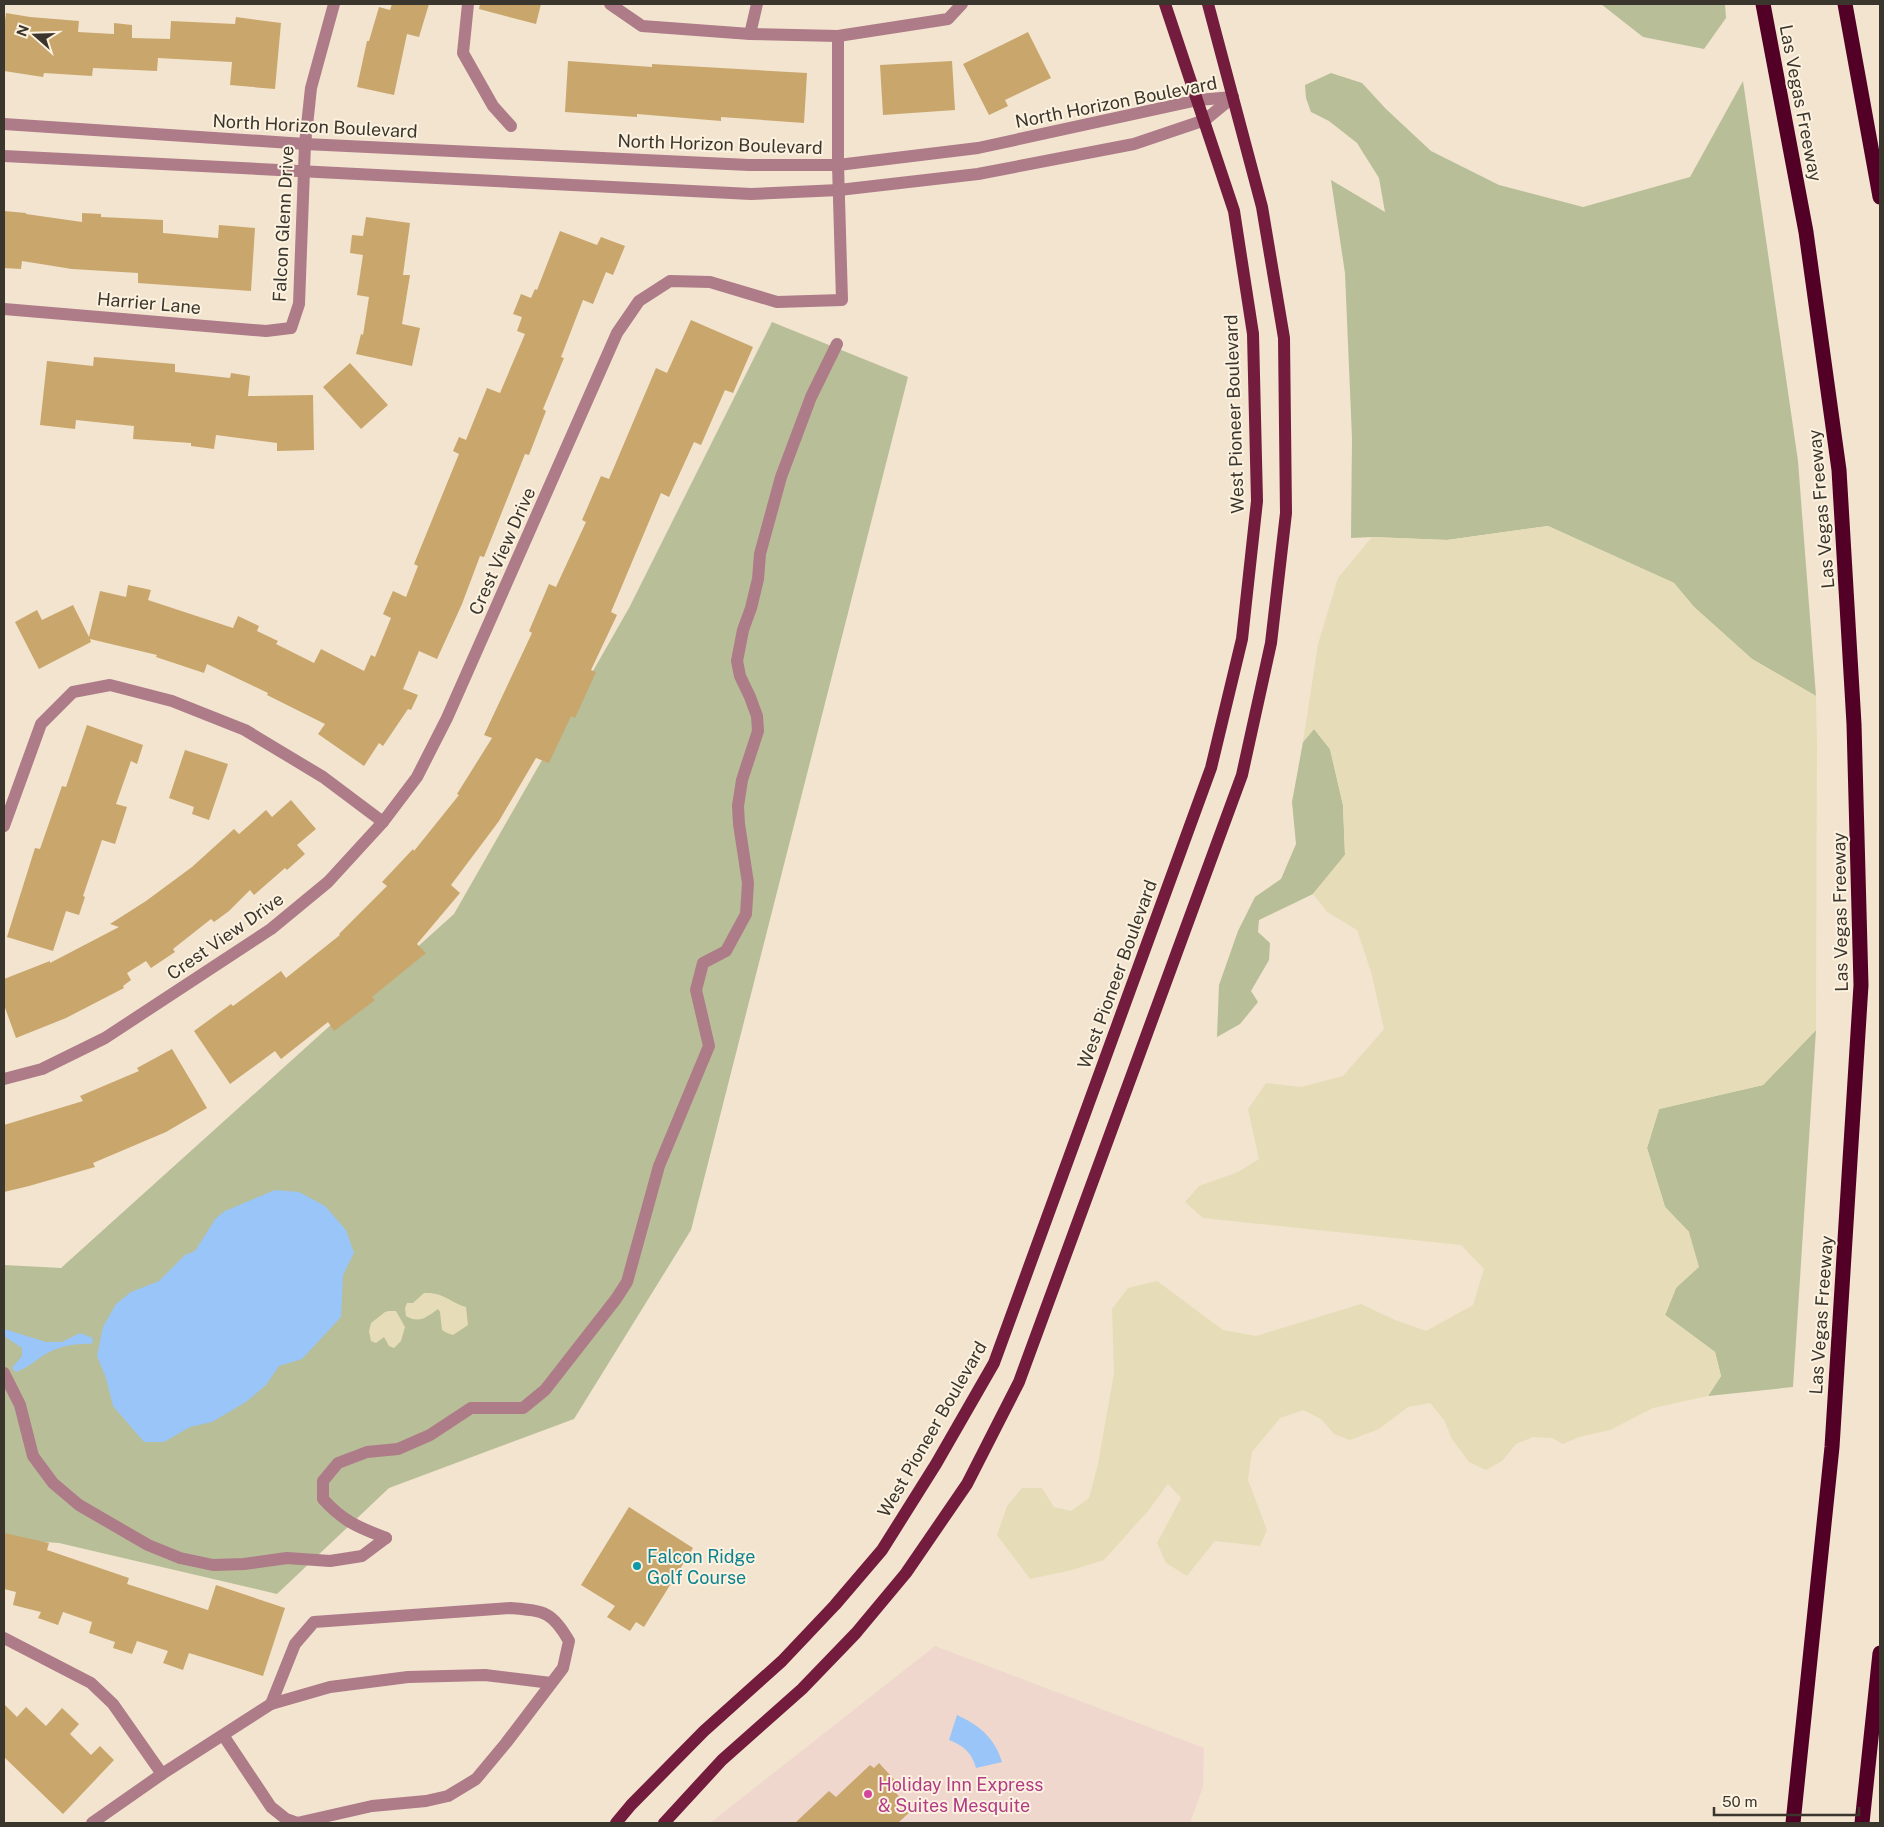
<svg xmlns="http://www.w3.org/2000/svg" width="1884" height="1827" font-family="'Public Sans',sans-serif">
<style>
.commercial{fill:#efd7cd}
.green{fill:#b8be97}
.sand{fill:#e6ddb8}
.water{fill:#99c5f8}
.building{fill:#c9a66c}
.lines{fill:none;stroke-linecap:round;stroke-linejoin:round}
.minor{stroke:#ae7b88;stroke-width:12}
.major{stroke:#741c3e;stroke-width:12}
.highway{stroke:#530026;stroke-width:15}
.culture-dot{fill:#0f9aa8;stroke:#fdf2e0;stroke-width:2}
.hotel-dot{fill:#d1479c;stroke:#fdf2e0;stroke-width:2}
.labels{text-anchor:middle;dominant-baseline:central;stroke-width:4;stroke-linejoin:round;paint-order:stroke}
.street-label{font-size:18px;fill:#3b362d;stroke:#fdf2e0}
.culture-label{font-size:18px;fill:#0d838f;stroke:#fdf2e0;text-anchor:start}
.hotel-label{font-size:18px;fill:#b23c85;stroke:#fdf2e0;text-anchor:start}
</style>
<rect width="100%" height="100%" fill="#f2e4cf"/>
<path class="commercial" d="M935,1646L1204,1748L1203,1787L1190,1823H710Z"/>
<g class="green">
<path d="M1601,4H1725L1726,18L1704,49L1643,37Z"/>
<path d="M1331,73L1362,83L1386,109L1431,151L1499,185L1583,207L1690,177L1743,81L1798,461L1816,696L1752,659L1694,607L1674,583L1548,526L1447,540L1372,537L1351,538L1352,438L1345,273L1331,180L1385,212L1379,178L1357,143L1329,121L1311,112L1306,98L1305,85Z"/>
<path d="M772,322L908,377L691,1230L574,1419L389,1488L277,1594L59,1543L4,1539V1265L61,1268L454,914L629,608Z"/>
<path d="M1314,729L1330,749L1343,805L1345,855L1313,894L1259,920L1258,932L1270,943L1269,960L1251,991L1258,1002L1240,1024L1217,1037L1219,985L1238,931L1255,897L1281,879L1296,844L1292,802L1303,742Z"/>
<path d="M1816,1030L1793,1387L1708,1396L1721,1376L1715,1352L1665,1315L1676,1288L1689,1232L1665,1207L1647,1148L1659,1109L1763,1085Z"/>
</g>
<g class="sand">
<path d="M1548,526L1674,583L1694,607L1752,659L1816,696L1817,745L1816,1030L1763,1085L1659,1109L1647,1148L1665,1207L1689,1232L1699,1267L1676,1288L1665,1315L1715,1352L1721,1376L1708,1396L1653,1408L1610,1430L1579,1437L1563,1444L1552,1438L1533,1437L1516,1444L1502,1461L1486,1470L1469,1462L1452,1439L1444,1420L1430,1403L1408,1407L1379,1429L1350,1440L1334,1434L1321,1419L1303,1410L1280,1418L1252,1452L1248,1480L1267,1530L1260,1546L1215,1541L1187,1576L1166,1563L1157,1543L1181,1498L1168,1484L1148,1511L1104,1560L1072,1570L1030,1579L997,1535L1007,1506L1022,1488H1042L1054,1507L1071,1511L1089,1498L1098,1464L1114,1373L1112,1309L1128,1288L1157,1281L1223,1330L1256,1336L1361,1304L1395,1320L1426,1331L1473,1305L1484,1269L1461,1245L1203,1218L1185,1202L1199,1186L1238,1172L1259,1159L1248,1109L1266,1083L1301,1087L1343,1076L1384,1029L1371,972L1357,930L1327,912L1313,894L1345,855L1343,805L1330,749L1314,729L1303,742L1318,644L1338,578L1372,537L1447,540Z"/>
<path d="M424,1293C444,1292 449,1302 466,1307L468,1325L453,1335L447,1333L442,1330L440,1312L438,1309C427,1317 419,1324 406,1316L405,1308L407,1303H413Z"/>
<path d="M389,1311H396L405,1327L401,1341L394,1348L389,1346L384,1337L376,1343L371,1341L369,1331L371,1323L385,1312Z"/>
</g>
<g class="water">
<path d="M275,1190L299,1192L325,1206L346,1230L354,1253L343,1275L341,1317L302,1359L279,1366L266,1385L246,1402L212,1422L190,1427L164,1442H144L113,1406L106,1378L97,1356L103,1327L116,1304L131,1292L159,1281L185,1255L195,1251L216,1218L225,1211Z"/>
<path d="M4,1329L46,1342H62L80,1333L93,1338L92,1344C75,1343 59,1346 44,1355C35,1361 27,1368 16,1372L12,1368L22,1356V1348L4,1336Z"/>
<path d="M957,1715C979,1725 995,1738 1002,1762L976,1768C972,1753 963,1745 949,1740Z"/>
</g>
<g class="building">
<path d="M392,4H429L419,37L407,34L394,95L357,87L367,41H369L379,7L390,10Z"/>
<path d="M480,4H541L536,24L479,9Z"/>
<path d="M6,13L30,17L79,21L78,32L114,34V23L132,25V38L170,39L171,21L235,24L236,17L281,23L275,89L230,85L232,62L158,58L157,71L93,68L92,76L44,73L43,77L4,71V29Z"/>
<path d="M1028,32L1051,78L1005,100L1008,106L989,115L963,64Z"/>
<path d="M568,61L652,67V64L807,73L804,123L721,117V121L637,114V117L565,112Z"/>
<path d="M952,61L955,110L883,115L880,65Z"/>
<path d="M4,211L26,213V214L82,222V213L101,214V217L163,220V233L218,238L219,225L255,228L251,291L138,283V273L72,269L22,261L21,269L4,268Z"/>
<path d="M366,217L410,223L403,275H410L402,324L420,328L412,366L356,354L361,334L363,335L369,297L357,295L363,255L350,253L352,235L363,236Z"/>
<path d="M560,231L597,245L601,237L625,246L613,275L606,272L593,304L583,300L561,357L564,358L543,409L546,411L529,455L525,454L484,557L480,556L462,604L437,659L419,651L403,689L418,695L411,710L408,709L383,746L379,743L364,766L318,734L325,724L267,695L268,693L207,664L204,673L156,657L157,655L90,639L91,642L39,669L15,622L37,610L42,620L73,605L89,637L100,591L126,597L128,585L151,590L148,600L233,628L238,616L259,626L257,631L278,641L276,644L314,663L321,649L364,671L371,655L375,657L391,618L383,614L393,591L406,597L418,566L414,564L459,454L453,451L459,437L466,440L487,388L500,393L525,334L517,331L522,317L513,314L521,294L531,298L535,289L537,290Z"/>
<path d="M691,320L753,347L733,393L725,390L701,445L694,442L669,497L661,493L611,612L617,615L591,670L596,672L575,718L571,716L549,763L536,758L499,821L451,885L460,893L417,944L426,953L372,997L375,1000L334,1031L328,1022L281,1059L275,1051L230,1084L194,1031L231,1004L233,1006L281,971L286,978L340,935L339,934L387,886L382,882L413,849L414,851L459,795L457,794L492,738L484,735L532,633L529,631L549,584L556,587L586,522L582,520L601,476L609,479L656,368L667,373Z"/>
<path d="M94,357L175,364V372L230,378L231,373L250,376L248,396L313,395L314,450L277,451V443L216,435L214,449L191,446V443L133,439L134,426L76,420L75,429L40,425L47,361L93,366Z"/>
<path d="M350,363L388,405L361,429L323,387Z"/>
<path d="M87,725L143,745L137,764L131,761L116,804L127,807L115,844L102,840L83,896L85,897L79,915L66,911L53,951L7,937L35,848L40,849L62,786L66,787Z"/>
<path d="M185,750L228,764L209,820L192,814L194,807L169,798Z"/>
<path d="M291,800L316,829L297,845L305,854L287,870L285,868L254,895L250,890L229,911L214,922L211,919L173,949L175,952L151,968L146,961L127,973L131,980L123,986L124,988L66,1018L16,1038L4,1005V979L50,961V963L119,927L110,924L146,901L192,867L234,829L239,834L266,810L272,817Z"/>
<path d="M172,1049L207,1108L166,1132L93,1163L95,1167L29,1186L4,1192V1125L83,1101L80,1096L139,1071L137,1068Z"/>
<path d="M629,1507L693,1548L644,1627L636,1622L630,1631L607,1617L615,1606L581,1585Z"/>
<path d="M4,1533L49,1543L47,1550L129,1578L127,1584L208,1610L216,1585L285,1608L263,1676L189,1653L183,1670L163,1663L168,1651L137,1641L132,1654L113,1648L115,1642L89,1633L92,1622L63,1612L58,1625L38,1618L41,1612L13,1605L16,1592L4,1589Z"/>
<path d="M4,1704L17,1717L26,1707L46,1726L62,1708L79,1724L70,1734L91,1755L100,1746L114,1760L63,1814L4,1757Z"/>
<path d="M879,1763L900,1786L894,1791L912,1810L898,1823H795L829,1791L836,1797L870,1765L874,1768Z"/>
</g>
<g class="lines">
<g class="minor">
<path d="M468,4L463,53L493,106L511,126"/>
<path d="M610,4L642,26L750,34L838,36L948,19L962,4"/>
<path d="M750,34L757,4"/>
<path d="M4,124L305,144L749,165H838L978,148L1198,100L1233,97"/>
<path d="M4,156L751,194L839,190L978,174L1134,144L1205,120L1233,97"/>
<path d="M4,309L266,331L291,328L299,304L305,144L311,88L334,4"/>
<path d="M4,826L41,724L73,692L110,685L172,701L245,730L323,777L383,822"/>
<path d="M4,1079L42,1069L105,1038L271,929L328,882L383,822L417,777L447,718L617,333L639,301L670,281L710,282L777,302L842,300L838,165V36"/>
<path d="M4,1373L20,1405L33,1456L53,1483L79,1505L148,1545L180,1558L213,1565L244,1564L287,1558L330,1561L362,1556L386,1538"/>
<path d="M386,1538C358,1527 344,1522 323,1499V1481L338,1463L367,1452L398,1449L430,1435L471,1408H523L545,1390L616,1299L627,1282L659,1166L709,1046L696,990L703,963L726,951L746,914L748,883L739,824L738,806L742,780L758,731L757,716L750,697L740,676L737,661L743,630L751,608L758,579L760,554L781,477L811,397L837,344"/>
<path d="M4,1638L91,1683L113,1704L162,1774"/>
<path d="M271,1704L330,1687L408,1677L485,1675L551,1683"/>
<path d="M92,1823L162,1774L271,1704L295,1644L314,1622L511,1608C544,1611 552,1611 569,1641L563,1668L506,1743L476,1779L448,1796L426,1801L372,1806L297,1823L286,1819L271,1807L223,1735"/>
</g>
<g class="major">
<path d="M616,1823L631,1805L704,1731L782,1661L835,1605L882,1550L936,1464L994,1363L1211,768L1242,639L1257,501L1253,334L1234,211L1165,4"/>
<path d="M664,1823L722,1760L802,1689L856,1633L906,1573L967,1484L1019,1382L1242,775L1271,643L1286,513L1284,338L1262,207L1208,4"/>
</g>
<g class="highway">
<path d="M1763,4L1806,232L1839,470L1854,724L1861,985L1832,1447L1793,1823"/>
<path d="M1845,4L1880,197"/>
<path d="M1862,1823L1880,1653"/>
</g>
</g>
<circle class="culture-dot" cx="637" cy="1566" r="5"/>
<circle class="hotel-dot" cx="868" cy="1794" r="5"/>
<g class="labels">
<g class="street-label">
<text transform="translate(1116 102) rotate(-11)">North Horizon Boulevard</text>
<text transform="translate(1801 103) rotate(79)">Las Vegas Freeway</text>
<text transform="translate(315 126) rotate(3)">North Horizon Boulevard</text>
<text transform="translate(720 144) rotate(2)">North Horizon Boulevard</text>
<text transform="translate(283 224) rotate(-87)">Falcon Glenn Drive</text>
<text transform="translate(149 303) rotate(5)">Harrier Lane</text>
<text transform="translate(1234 414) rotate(-92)">West Pioneer Boulevard</text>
<text transform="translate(1821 509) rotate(-95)">Las Vegas Freeway</text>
<text transform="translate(502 551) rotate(-66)">Crest View Drive</text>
<text transform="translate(1840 912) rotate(-91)">Las Vegas Freeway</text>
<text transform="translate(225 936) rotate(-35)">Crest View Drive</text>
<text transform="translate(1117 974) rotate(-70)">West Pioneer Boulevard</text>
<text transform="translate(1821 1315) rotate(-86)">Las Vegas Freeway</text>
<text transform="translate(932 1429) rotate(-60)">West Pioneer Boulevard</text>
</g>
<g class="culture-label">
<text x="647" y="1556">Falcon Ridge<tspan x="647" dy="21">Golf Course</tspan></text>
</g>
<g class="hotel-label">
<text x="878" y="1784">Holiday Inn Express<tspan x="878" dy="21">&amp; Suites Mesquite</tspan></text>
</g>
</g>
<rect width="1884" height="1827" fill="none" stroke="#3b362d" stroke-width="10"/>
<g transform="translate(35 35) rotate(290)" stroke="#fdf2e0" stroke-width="4" paint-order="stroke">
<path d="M0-4L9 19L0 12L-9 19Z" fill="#3b362d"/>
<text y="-8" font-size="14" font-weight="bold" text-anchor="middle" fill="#3b362d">N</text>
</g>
<path d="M1714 1807v8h145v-8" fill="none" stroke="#3b362d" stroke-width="2.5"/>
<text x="1722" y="1807" font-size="15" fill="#3b362d" stroke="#fdf2e0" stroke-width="4" paint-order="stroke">50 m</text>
</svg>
